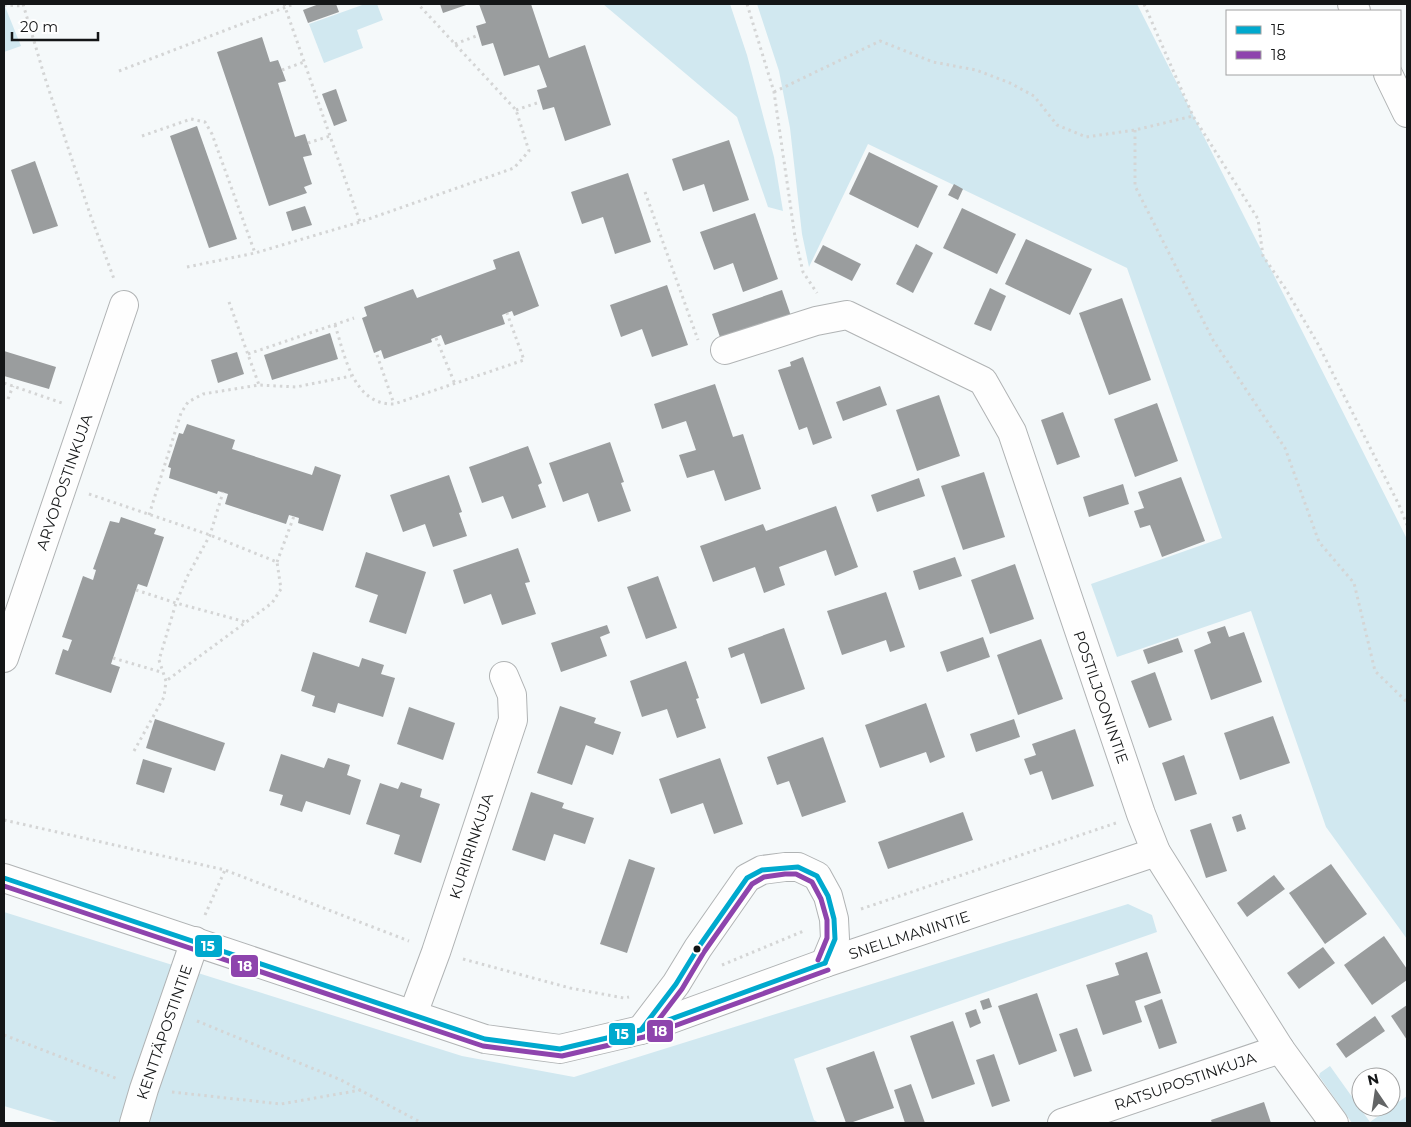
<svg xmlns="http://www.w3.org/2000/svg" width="1411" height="1127" font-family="Montserrat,sans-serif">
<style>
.green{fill:#d1e8f0}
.building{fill:#9a9d9e}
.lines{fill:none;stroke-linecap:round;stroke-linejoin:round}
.minor-casing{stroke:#b0b3b4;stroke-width:30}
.highway-casing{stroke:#b0b3b4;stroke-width:30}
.path{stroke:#d4d5d5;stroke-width:3;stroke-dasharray:2.5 4;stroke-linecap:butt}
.minor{stroke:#fefefe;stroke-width:28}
.highway{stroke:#fefefe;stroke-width:28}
.bus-1-casing{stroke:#fff;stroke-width:9}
.bus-2-casing{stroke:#fff;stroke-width:9}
.bus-1{stroke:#00a9ce;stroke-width:5}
.bus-2{stroke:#8e44ad;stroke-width:5}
.bus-dot{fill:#141617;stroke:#fff;stroke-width:2}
.labels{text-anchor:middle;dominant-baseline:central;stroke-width:5;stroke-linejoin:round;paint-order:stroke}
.street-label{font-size:15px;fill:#141617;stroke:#fff}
.line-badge{stroke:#fff;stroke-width:2}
.badge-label{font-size:14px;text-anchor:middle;font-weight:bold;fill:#fff}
</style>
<rect width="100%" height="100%" fill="#f5f9fa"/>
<g class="green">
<path d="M4,4L21,46L4,52Z"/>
<path d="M365,4H377L383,20L357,30L363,48L324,63L309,24Z"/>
<path d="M603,4H730L747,55L774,157L783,211L768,207L737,117Z"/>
<path d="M757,4H1137L1407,539V939L1326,827L1251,611L1117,657L1091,584L1222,538L1127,268L868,144L809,267L802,234L790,128L779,71Z"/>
<path d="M1128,904L1152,915L1157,932L794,1059L814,1120L819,1123H61L4,1106V912L462,1056L574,1077Z"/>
<path d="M1330,1066L1370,1122L1407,1096V1123H1352L1319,1076L1320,1073Z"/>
</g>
<g class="building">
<path d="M319,4H336L339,12L308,23L303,10Z"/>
<path d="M440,4H469L443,13Z"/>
<path d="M479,4H531L549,58L585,45L611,125L565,141L554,107L543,110L537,90L547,87L539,65L504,76L493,43L482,46L476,26L486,23Z"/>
<path d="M262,37L270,62L278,60L282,70L286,81L278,83L295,137L305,134L312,155L303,157L312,184L304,187L307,193L269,206L217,52Z"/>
<path d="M336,89L347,121L334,126L322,94Z"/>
<path d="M197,126L237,239L209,248L170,136Z"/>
<path d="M729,140L749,200L713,212L704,184L683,191L672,159Z"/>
<path d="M869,152L938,186L918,228L849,194Z"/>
<path d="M35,161L58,226L33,234L11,170Z"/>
<path d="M628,173L651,242L615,254L603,217L582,224L571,192Z"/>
<path d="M954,184L963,189L958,200L948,195Z"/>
<path d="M305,206L312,225L292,231L286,212Z"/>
<path d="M962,208L1016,234L997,274L943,248Z"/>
<path d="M755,213L778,279L743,292L733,263L714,270L700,232Z"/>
<path d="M1026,239L1092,269L1070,315L1005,284Z"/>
<path d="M916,244L933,253L913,293L896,284Z"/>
<path d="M823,245L861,264L852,281L814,262Z"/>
<path d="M519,251L539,306L514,316L512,311L502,315L505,324L445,345L441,335L431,339L432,342L384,359L381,350L374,353L362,318L367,316L364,307L413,289L417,298L496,269L493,260Z"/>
<path d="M667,285L688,345L652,357L642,329L621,337L610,305Z"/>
<path d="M990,288L1006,296L991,331L974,324Z"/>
<path d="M782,290L791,316L721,340L712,314Z"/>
<path d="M1122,298L1151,380L1109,395L1079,313Z"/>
<path d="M330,333L338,359L272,380L264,355Z"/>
<path d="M4,351L56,367L49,389L4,376Z"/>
<path d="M237,352L244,374L218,383L211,360Z"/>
<path d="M803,357L832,438L813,445L807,427L799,430L778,370L791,366L790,362Z"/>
<path d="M715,384L733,437L743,434L761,489L725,501L714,470L687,478L679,455L696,450L686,421L662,429L654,404Z"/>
<path d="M880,386L887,405L843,421L836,402Z"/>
<path d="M939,395L960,456L917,471L896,410Z"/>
<path d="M1157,403L1178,461L1135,477L1114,419Z"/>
<path d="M1063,412L1080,457L1057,465L1041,420Z"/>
<path d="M187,424L235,440L232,449L312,475L315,466L341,475L323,531L298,523L299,518L289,515L286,524L225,504L228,494L218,491L217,494L169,478L171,468L168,467L179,433L183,434Z"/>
<path d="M610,442L624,482L621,483L631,511L598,522L588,493L563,502L549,463Z"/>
<path d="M528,446L542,483L538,485L546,507L512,519L503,496L482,503L469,467Z"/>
<path d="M984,472L1005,537L963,550L941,486Z"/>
<path d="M449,475L462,512L459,513L467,536L433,547L425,524L403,532L390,495Z"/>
<path d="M1181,477L1205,541L1162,557L1150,525L1140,528L1134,511L1144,508L1138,492Z"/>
<path d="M919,478L925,496L877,512L871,495Z"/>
<path d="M1123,484L1129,504L1089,517L1083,497Z"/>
<path d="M836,506L858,567L835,576L826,550L779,567L785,585L764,593L755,567L713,582L700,546L763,524L766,531Z"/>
<path d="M121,517L156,529L154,534L164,537L147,587L138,584L111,664L120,667L111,693L55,674L63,649L68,651L72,640L62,637L83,576L93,580L96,570L93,569L110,521L119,523Z"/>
<path d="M518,548L530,582L525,583L536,614L502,625L491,594L464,604L453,570Z"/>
<path d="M366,552L426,572L406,634L369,622L378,595L355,587Z"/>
<path d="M955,557L962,576L919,590L913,571Z"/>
<path d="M1015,564L1034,619L990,634L971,580Z"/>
<path d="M658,576L677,628L646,639L627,587Z"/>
<path d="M886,592L905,647L890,652L886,640L842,655L827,611Z"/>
<path d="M607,625L610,633L600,637L607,656L561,672L551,643Z"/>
<path d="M1225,626L1229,637L1244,632L1262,682L1211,700L1194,650L1211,643L1207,632Z"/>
<path d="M784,628L805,689L761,704L744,653L731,658L728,648Z"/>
<path d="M983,637L990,657L947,672L940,652Z"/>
<path d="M1178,638L1183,652L1148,664L1143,650Z"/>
<path d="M1041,639L1063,699L1018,715L997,655Z"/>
<path d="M313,652L359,667L362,658L384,665L381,674L395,678L383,717L338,703L335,713L312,706L315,696L301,691Z"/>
<path d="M686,661L699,698L696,699L706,728L677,738L667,709L642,717L630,681Z"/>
<path d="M1155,672L1172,720L1149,728L1131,681Z"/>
<path d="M926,703L945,757L930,763L926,752L880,768L865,725Z"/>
<path d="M560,706L596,718L594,723L621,732L613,755L586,745L572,785L537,773Z"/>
<path d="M409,707L455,723L443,760L397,744Z"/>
<path d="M1273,716L1290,763L1240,780L1224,733Z"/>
<path d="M155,719L225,743L215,771L146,748Z"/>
<path d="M1014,719L1020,737L976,752L970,734Z"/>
<path d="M1075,729L1094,786L1052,800L1042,771L1030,775L1024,759L1036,755L1032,744Z"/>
<path d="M823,737L846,802L802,817L789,781L777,785L767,757Z"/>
<path d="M281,754L324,768L328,758L350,765L347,775L361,780L350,815L306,801L302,812L280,805L283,795L269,791Z"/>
<path d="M1184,755L1197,794L1175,801L1162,763Z"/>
<path d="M720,758L743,824L714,834L703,803L671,814L659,779Z"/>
<path d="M143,759L172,768L164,793L136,784Z"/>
<path d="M401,782L422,789L420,797L440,804L421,863L394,854L400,835L366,824L380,783L398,789Z"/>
<path d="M531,792L564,803L562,808L594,818L585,844L554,834L545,861L512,850Z"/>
<path d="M963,812L973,840L888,869L878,842Z"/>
<path d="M1241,814L1246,829L1237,832L1232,817Z"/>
<path d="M1211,823L1227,871L1206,878L1190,830Z"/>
<path d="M629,859L655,868L627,953L600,944Z"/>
<path d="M1331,864L1367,914L1325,944L1289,893Z"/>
<path d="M1274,875L1285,889L1247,917L1237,903Z"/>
<path d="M1384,936L1407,969V980L1372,1005L1344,965Z"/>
<path d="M1323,947L1335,963L1299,989L1287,973Z"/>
<path d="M1147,952L1161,993L1135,1001L1142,1022L1103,1035L1086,985L1119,975L1115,963Z"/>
<path d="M1037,993L1057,1051L1019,1065L998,1006Z"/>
<path d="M989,998L992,1007L983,1010L980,1001Z"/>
<path d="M1162,999L1177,1043L1159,1049L1144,1006Z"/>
<path d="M1407,1005V1040L1391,1016Z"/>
<path d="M976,1009L981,1023L970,1028L965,1013Z"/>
<path d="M1375,1016L1385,1031L1346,1058L1336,1044Z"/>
<path d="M953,1021L975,1084L932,1099L910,1036Z"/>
<path d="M1077,1028L1092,1071L1074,1077L1059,1034Z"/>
<path d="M874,1051L894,1108L850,1123H846L826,1068Z"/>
<path d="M994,1054L1010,1101L992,1107L976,1060Z"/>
<path d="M911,1084L925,1123H905L894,1090Z"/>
<path d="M1264,1102L1271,1123H1212L1211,1120Z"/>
</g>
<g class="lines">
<defs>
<g id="minor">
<path d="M725,350L816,321L847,315L983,381L1012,432L1141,814L1156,852L1280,1049L1334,1123"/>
<path d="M4,658L124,305"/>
<path d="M4,878L485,1039L560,1049L641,1030L825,963L1156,852"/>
<path d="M413,1014L436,952L513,720L512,695L504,676"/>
<path d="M641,1030L676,984L698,948L747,878L762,870L785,867H798L817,876L828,896L834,919L835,939L825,963"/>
<path d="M134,1123L144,1089L195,941"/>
<path d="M1062,1123L1280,1049"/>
</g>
<g id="highway">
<path d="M1352,4L1356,11"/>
<path d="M1388,74L1407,113"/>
</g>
</defs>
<use href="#minor" class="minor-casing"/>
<use href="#highway" class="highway-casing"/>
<g class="path">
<path d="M23,4L45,78L90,214L114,279"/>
<path d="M284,4L360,222"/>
<path d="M747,4L774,92L795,237L803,272L817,293"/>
<path d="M1144,4L1193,116L1258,219L1263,256L1285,288L1318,344L1399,505L1407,525"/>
<path d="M4,5L22,6"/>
<path d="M455,44L479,35"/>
<path d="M282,70L304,62"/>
<path d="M119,71L294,4"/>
<path d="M774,92L880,41L933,62L976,70L1010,83L1034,96L1057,125L1086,137L1135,130L1193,116"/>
<path d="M516,110L540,102"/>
<path d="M1135,130V186L1213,340L1285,448L1319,542L1354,583L1375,671L1407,702"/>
<path d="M142,136L191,119L205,122L212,134L255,253"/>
<path d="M308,143L330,136"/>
<path d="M645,192L698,340"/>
<path d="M187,267L255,253L360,222L514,168L529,151L516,110L418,4"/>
<path d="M229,302L259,385"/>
<path d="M335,325C345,356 353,405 394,404L524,360L507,313"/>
<path d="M436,338L455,384"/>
<path d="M248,354L354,318"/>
<path d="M377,355L394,404"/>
<path d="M4,383L62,403"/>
<path d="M8,399L13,386"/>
<path d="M89,494L210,535L277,562L281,589L272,603L166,681"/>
<path d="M149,515L181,413L188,402L203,394L259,385L296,387L351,376"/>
<path d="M277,562L294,516"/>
<path d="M136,590L176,603L246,622"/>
<path d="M113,658L161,672"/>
<path d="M134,751L164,697L166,681L159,660L176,603L187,577L210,535L223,492"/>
<path d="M4,820L225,870L409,941"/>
<path d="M861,909L1116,823"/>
<path d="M205,915L225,870"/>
<path d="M463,959L570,988L624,998L629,997"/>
<path d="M722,965L806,930"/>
<path d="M197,1021L341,1080L422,1123"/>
<path d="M4,1035L118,1079"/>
<path d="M172,1092L281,1104L361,1090"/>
</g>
<use href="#minor" class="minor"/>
<use href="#highway" class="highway"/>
<defs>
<g id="bus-1">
<path d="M4,878L485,1039L560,1049L641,1030L825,963"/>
<path d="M641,1030L676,984L698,948L747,878L762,870L798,867L817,876L828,896L834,919L835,939L825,963"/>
</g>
<g id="bus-2">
<path d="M4,886L483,1046L562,1056L644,1037L828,970"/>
<path d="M647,1035L682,989L704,952L752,884L764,877L785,874H796L812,882L821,899L827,920V938L818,960"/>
</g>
</defs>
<use href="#bus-1" class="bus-1-casing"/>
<use href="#bus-2" class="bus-2-casing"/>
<use href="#bus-1" class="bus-1"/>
<use href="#bus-2" class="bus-2"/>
</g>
<circle class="bus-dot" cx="697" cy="949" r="4.5"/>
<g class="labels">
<g class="street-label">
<text transform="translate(64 482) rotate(-71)">ARVOPOSTINKUJA</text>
<text transform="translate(1101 697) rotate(71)">POSTILJOONINTIE</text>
<text transform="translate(471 846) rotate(-72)">KURIIRINKUJA</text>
<text transform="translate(909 935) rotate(-18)">SNELLMANINTIE</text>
<text transform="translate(164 1032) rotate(-71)">KENTTÄPOSTINTIE</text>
<text transform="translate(1185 1081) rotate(-19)">RATSUPOSTINKUJA</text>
</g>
</g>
<g class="line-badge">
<rect x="194" y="934" width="29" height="24" rx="5" fill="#00a9ce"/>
<rect x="230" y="954" width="29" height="24" rx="5" fill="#8e44ad"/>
<rect x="646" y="1019" width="28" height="24" rx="5" fill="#8e44ad"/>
<rect x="608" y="1022" width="28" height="24" rx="5" fill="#00a9ce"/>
</g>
<g class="badge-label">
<text x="208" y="951">15</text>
<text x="245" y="971">18</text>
<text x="660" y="1036">18</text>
<text x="622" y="1039">15</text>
</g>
<rect width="1411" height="1127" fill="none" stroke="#141617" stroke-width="10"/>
<rect x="1226" y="10" width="175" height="65" fill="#ffffff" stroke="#a1a2a2"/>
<rect x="1236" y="26" width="25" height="8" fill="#00a9ce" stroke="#a1a2a2"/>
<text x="1271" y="35" font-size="15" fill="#141617">15</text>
<rect x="1236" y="51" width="25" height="8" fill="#8e44ad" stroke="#a1a2a2"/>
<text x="1271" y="60" font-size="15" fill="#141617">18</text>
<g transform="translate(1376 1092) rotate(347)"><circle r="24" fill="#ffffff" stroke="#a1a2a2"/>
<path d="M0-4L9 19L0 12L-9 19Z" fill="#636566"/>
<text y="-8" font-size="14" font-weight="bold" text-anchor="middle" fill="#141617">N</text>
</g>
<path d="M12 32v8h86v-8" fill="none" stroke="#141617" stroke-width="2.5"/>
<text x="20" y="32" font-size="15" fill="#141617" stroke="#ffffff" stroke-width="4" paint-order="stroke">20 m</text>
</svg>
